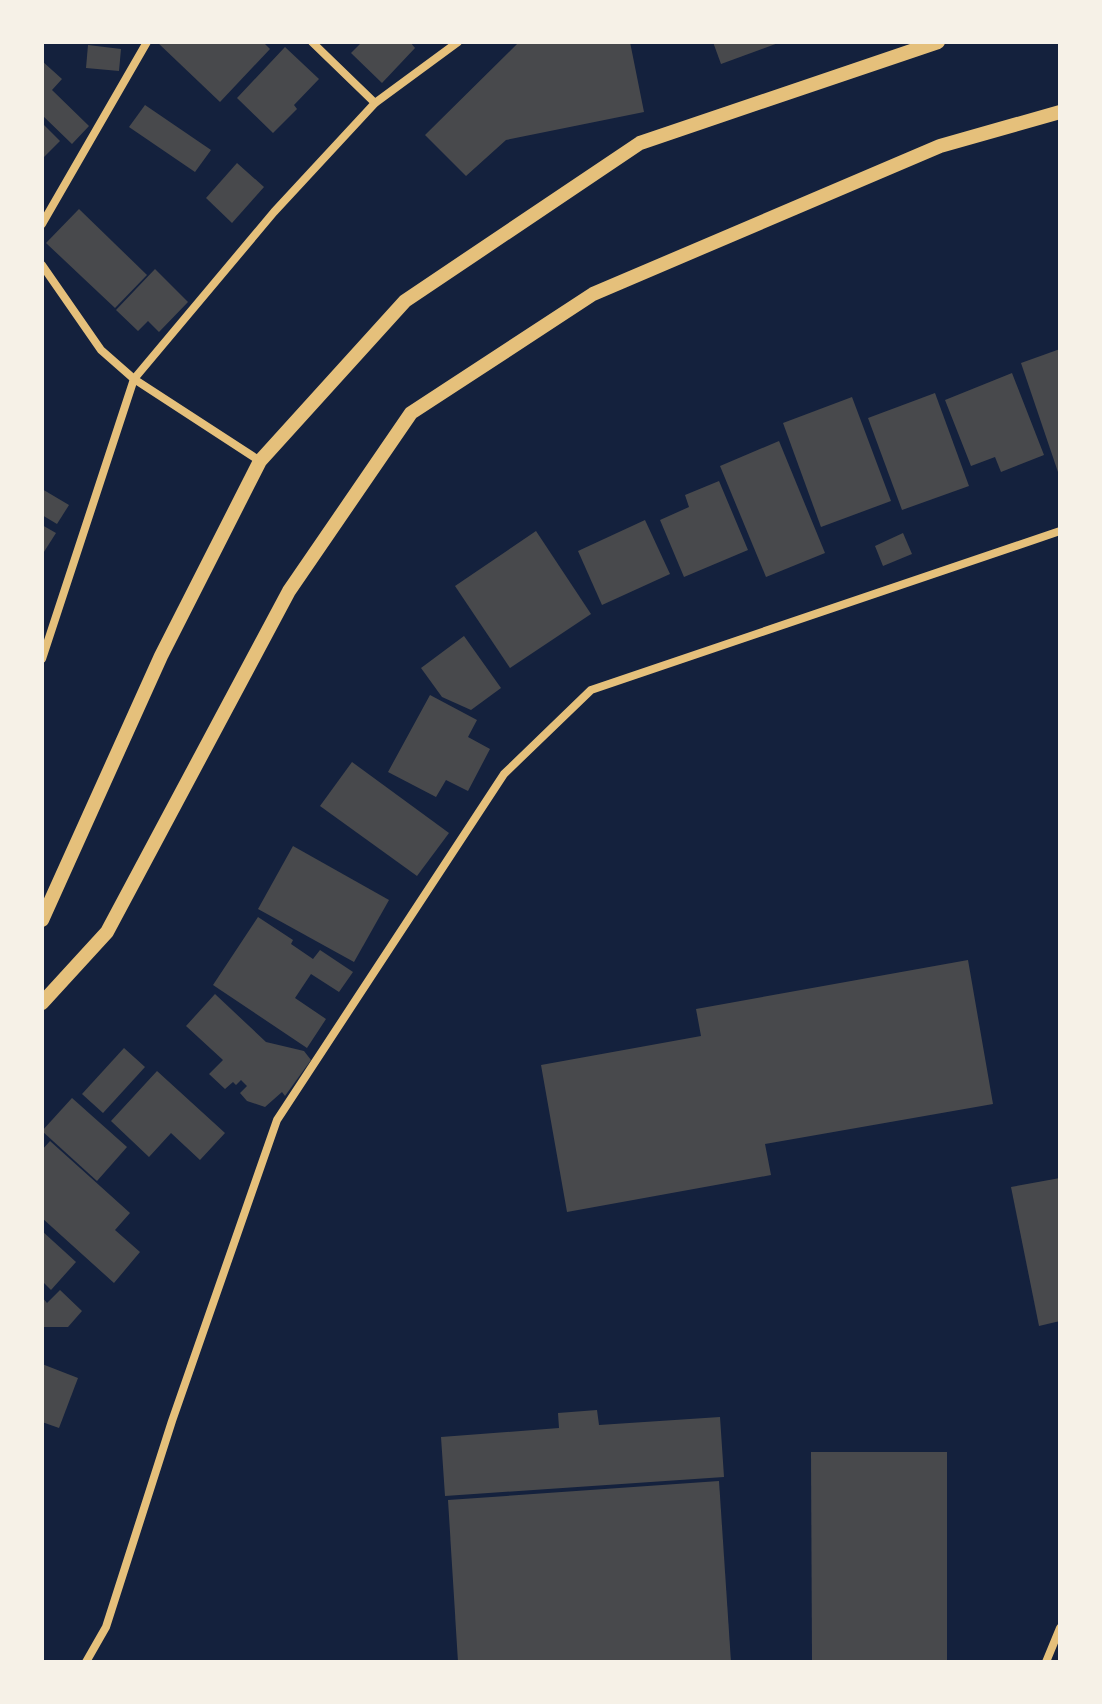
<svg xmlns="http://www.w3.org/2000/svg" width="1102" height="1704" font-family="'Open Sans',sans-serif">
<style>
.building{fill:#48494c}
.lines{fill:none;stroke-linecap:round;stroke-linejoin:round}
.minor{stroke:#e5c07b;stroke-width:8}
.tertiary{stroke:#e5c07b;stroke-width:14}
</style>
<rect width="100%" height="100%" fill="#14213d"/>
<g class="building">
<path d="M157,42H263L270,49L220,102Z"/>
<path d="M362,42H410L415,48L382,83L351,53Z"/>
<path d="M519,42H630L644,112L506,140L466,176L425,135Z"/>
<path d="M713,42H781L721,64Z"/>
<path d="M88,45L121,49L119,71L86,68Z"/>
<path d="M285,47L319,79L294,105L297,109L273,133L237,98Z"/>
<path d="M42,61L62,79L52,90L89,126L72,144L42,115Z"/>
<path d="M145,105L211,150L195,172L129,127Z"/>
<path d="M42,123L60,141L42,159Z"/>
<path d="M237,163L264,187L232,223L206,198Z"/>
<path d="M79,209L147,275L115,308L46,243Z"/>
<path d="M155,269L188,302L159,332L148,321L138,331L116,310Z"/>
<path d="M1060,349V475H1059L1021,363Z"/>
<path d="M1012,373L1044,455L1001,472L995,457L971,466L945,400Z"/>
<path d="M935,393L969,486L902,510L868,418Z"/>
<path d="M852,397L891,501L821,527L783,423Z"/>
<path d="M779,441L825,553L766,577L720,466Z"/>
<path d="M719,481L748,550L684,577L660,520L689,507L685,495Z"/>
<path d="M42,489L69,505L57,524L42,515Z"/>
<path d="M645,520L670,574L602,605L578,551Z"/>
<path d="M42,525L56,533L42,555Z"/>
<path d="M536,531L591,614L510,668L455,586Z"/>
<path d="M903,533L912,554L883,566L875,546Z"/>
<path d="M464,636L501,688L471,710L442,697L421,668Z"/>
<path d="M430,695L477,720L468,737L490,749L468,791L446,780L436,797L388,772Z"/>
<path d="M352,762L449,833L417,876L320,806Z"/>
<path d="M293,846L389,900L354,962L258,909Z"/>
<path d="M258,917L293,940L291,944L313,959L320,950L353,972L339,992L311,974L295,998L326,1019L307,1048L213,985Z"/>
<path d="M968,960L993,1104L765,1144L771,1175L567,1212L541,1065L701,1036L696,1009Z"/>
<path d="M215,994L266,1042L304,1051L311,1060L285,1096L282,1092L265,1107L247,1101L240,1093L247,1086L241,1080L236,1085L233,1082L225,1089L209,1074L223,1060L186,1026Z"/>
<path d="M124,1048L145,1067L103,1113L82,1094Z"/>
<path d="M157,1071L225,1133L200,1160L171,1133L149,1157L111,1121Z"/>
<path d="M72,1098L127,1147L97,1181L42,1131Z"/>
<path d="M50,1141L130,1213L115,1230L140,1252L114,1283L42,1218V1150Z"/>
<path d="M1060,1178V1321L1039,1326L1011,1187Z"/>
<path d="M42,1231L76,1262L51,1290L42,1281Z"/>
<path d="M60,1290L82,1311L68,1327H42V1297L47,1303Z"/>
<path d="M42,1364L78,1378L59,1428L42,1422Z"/>
<path d="M597,1410L599,1425L720,1417L724,1477L445,1496L441,1437L559,1428L558,1413Z"/>
<path d="M811,1452H947V1662H812Z"/>
<path d="M719,1481L731,1662H458L448,1500Z"/>
</g>
<g class="lines">
<g class="minor">
<path d="M312,42L375,103"/>
<path d="M42,224L147,42"/>
<path d="M42,265L101,350L134,379L260,461"/>
<path d="M42,659L134,379L274,212L375,103L458,42"/>
<path d="M86,1662L106,1627L172,1421L277,1120L504,774L591,690L1060,531"/>
<path d="M1046,1662L1060,1628"/>
</g>
<g class="tertiary">
<path d="M42,920L161,656L260,461L405,301L640,143L938,42"/>
<path d="M42,1003L107,932L289,591L411,413L593,294L940,146L1060,112"/>
</g>
</g>
<rect width="1102" height="1704" fill="none" stroke="#f6f1e7" stroke-width="88"/>
</svg>
